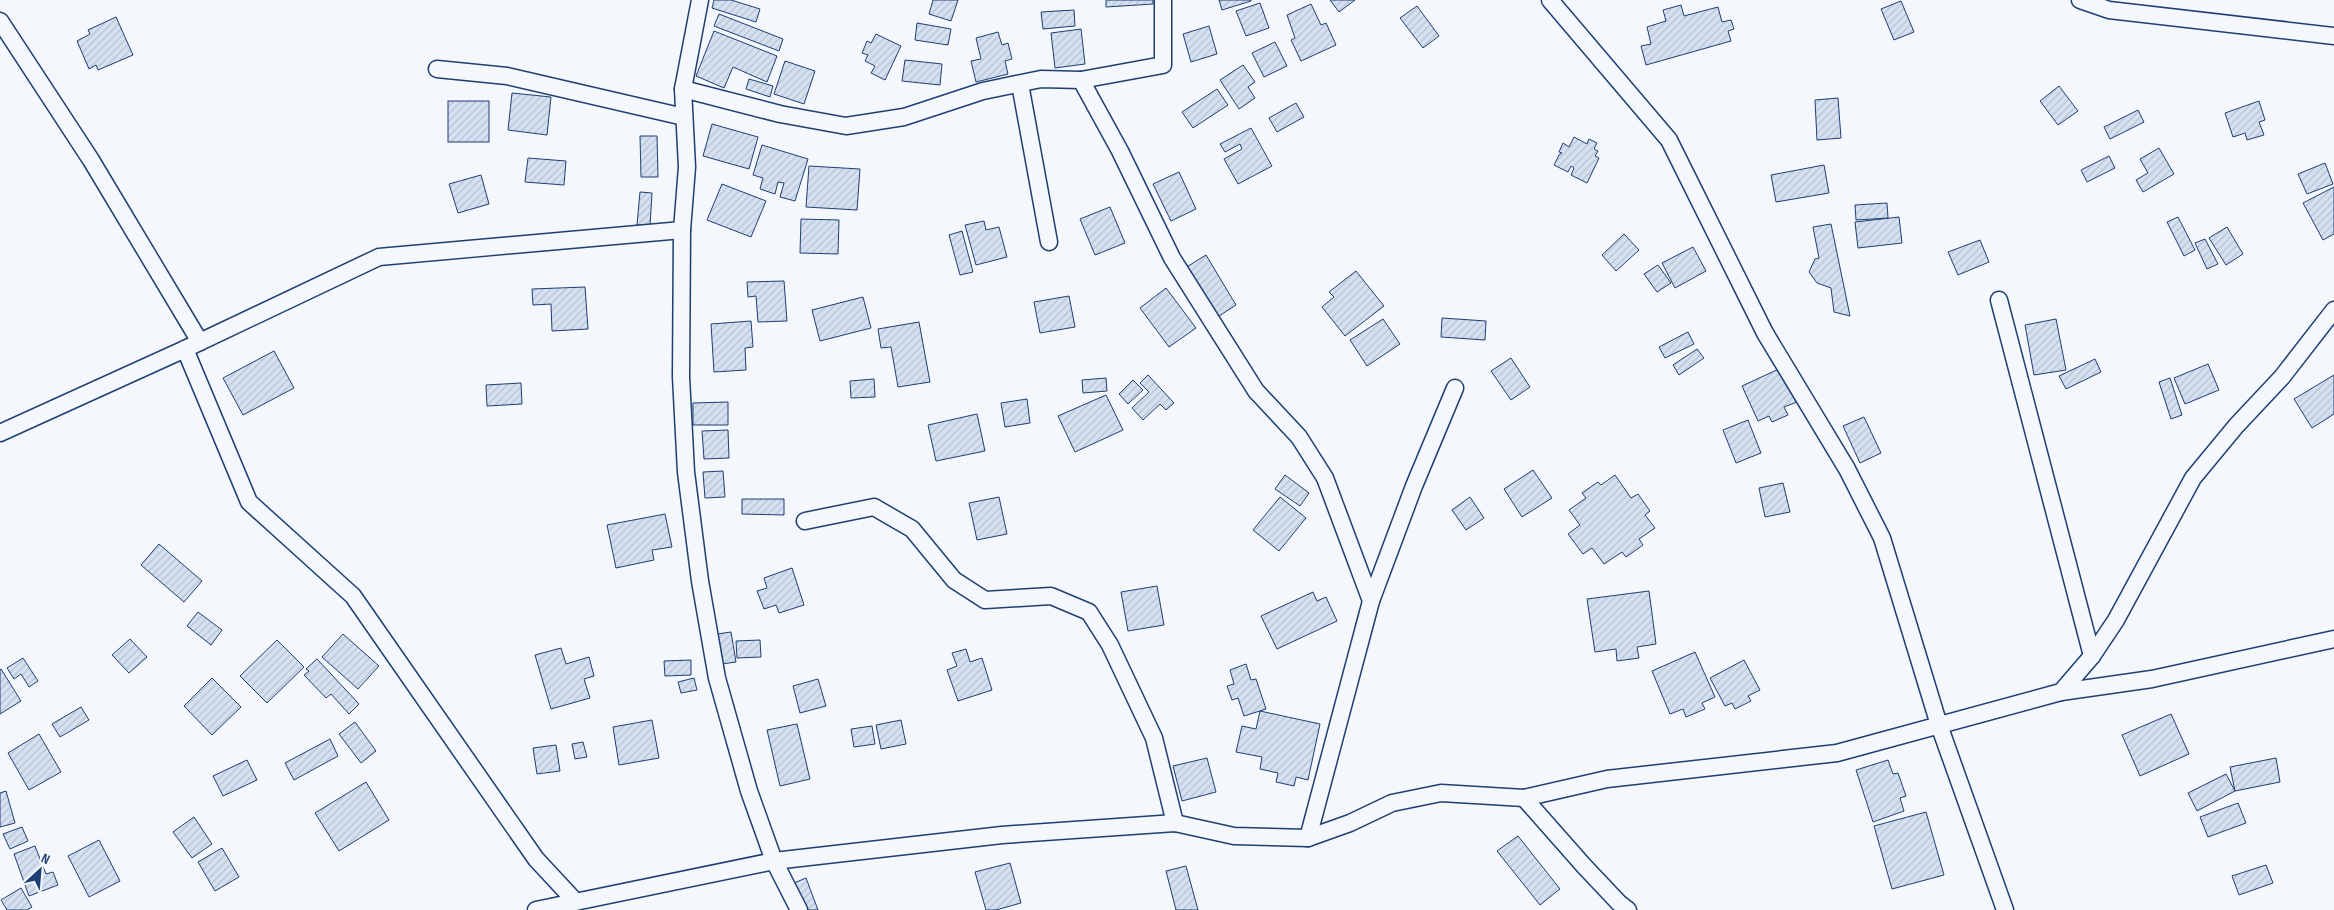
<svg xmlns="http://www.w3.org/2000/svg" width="2334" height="910" font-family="'Sofia Sans Condensed',sans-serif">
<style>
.building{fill:url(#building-hatch);stroke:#1d3f73}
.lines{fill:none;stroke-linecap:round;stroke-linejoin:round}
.minor-casing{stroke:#1d3f73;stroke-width:19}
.minor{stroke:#f4f7fb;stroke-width:16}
</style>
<defs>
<pattern id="building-hatch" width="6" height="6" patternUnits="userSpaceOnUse" patternTransform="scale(1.25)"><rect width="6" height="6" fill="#d5e0f0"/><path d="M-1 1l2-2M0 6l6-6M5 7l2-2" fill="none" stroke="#b6c1d1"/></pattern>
</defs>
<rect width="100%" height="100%" fill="#f4f7fb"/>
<g class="building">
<path d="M714,0H731L760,9L756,22L712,8Z"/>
<path d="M933,0H958L951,21L929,14Z"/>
<path d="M1106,0H1153V4L1106,7Z"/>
<path d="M1219,0H1251V1L1222,10Z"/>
<path d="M1330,0H1355L1339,12Z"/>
<path d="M1901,1L1914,32L1894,40L1881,9Z"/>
<path d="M1260,3L1269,28L1246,36L1236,11Z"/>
<path d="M1311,4L1321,25L1326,23L1336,45L1301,61L1291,40L1295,38L1287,15Z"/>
<path d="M1681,5L1684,16L1718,7L1722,22L1731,20L1734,29L1728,31L1731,41L1646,65L1641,46L1651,44L1647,27L1666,21L1663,10Z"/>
<path d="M1417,6L1439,36L1423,48L1400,18Z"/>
<path d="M1074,10L1075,26L1043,29L1041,12Z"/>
<path d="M719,14L783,39L779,51L714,26Z"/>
<path d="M116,17L133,55L98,70L96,65L89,69L77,41L90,34L88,30Z"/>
<path d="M917,23L951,29L948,45L915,40Z"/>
<path d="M1209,26L1217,54L1191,62L1183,34Z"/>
<path d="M1081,29L1085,64L1055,68L1051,33Z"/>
<path d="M714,31L777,56L767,82L733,67L724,88L696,76Z"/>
<path d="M998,32L1002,45L1008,43L1012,59L1005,61L1008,74L976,82L971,61L981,59L976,38Z"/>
<path d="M876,34L901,46L885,80L871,73L875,66L865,61L868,55L862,53L867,41L871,43Z"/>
<path d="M1275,42L1287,66L1264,77L1252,53Z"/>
<path d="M905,60L942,64L940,85L902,81Z"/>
<path d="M785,61L815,71L804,104L774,94Z"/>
<path d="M1243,65L1255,82L1248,87L1255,98L1239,109L1220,80Z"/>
<path d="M749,79L773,86L770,97L746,89Z"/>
<path d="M2059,86L2078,111L2058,125L2040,101Z"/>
<path d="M1217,89L1228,105L1193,128L1182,112Z"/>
<path d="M512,93L551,97L547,135L508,130Z"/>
<path d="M1838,98L1841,138L1817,140L1815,100Z"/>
<rect x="448" y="101" width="41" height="41"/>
<path d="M2259,101L2265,120L2259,122L2264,135L2247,140L2245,133L2233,137L2225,113Z"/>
<path d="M1296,103L1304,117L1277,132L1269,118Z"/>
<path d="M2138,110L2144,122L2110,139L2104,127Z"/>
<path d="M712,124L758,137L749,169L703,156Z"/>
<path d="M1251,128L1272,166L1238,184L1224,159L1242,149L1240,144L1225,152L1220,144Z"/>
<path d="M640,136H657L658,177H641Z"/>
<path d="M1574,137L1587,144L1589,139L1597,143L1594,149L1598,151L1595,156L1599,158L1587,183L1571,175L1574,168L1571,166L1568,172L1554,165L1559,155L1562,153L1559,152L1563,143L1569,147Z"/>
<path d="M762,145L808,159L795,201L780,197L784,183L778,182L775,194L760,189L763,178L753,175Z"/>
<path d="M2159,148L2174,174L2143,192L2136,180L2148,173L2140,159Z"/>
<path d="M2109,156L2115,168L2087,182L2081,170Z"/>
<path d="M528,158L566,161L564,185L525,182Z"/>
<path d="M2325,163L2333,184L2307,194L2298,174Z"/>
<path d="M1824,165L1829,193L1776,202L1771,175Z"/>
<path d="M809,166L860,169L857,210L806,207Z"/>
<path d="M1179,172L1196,209L1171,221L1153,184Z"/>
<path d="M481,175L489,204L458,213L449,184Z"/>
<path d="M722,184L766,201L751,237L707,220Z"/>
<path d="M2334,187V234L2323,240L2303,203Z"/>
<path d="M640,192L652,193L650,226L637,225Z"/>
<path d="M1887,203L1888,218L1856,220L1855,205Z"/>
<path d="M1110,207L1125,243L1095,255L1080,219Z"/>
<path d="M1899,217L1902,243L1858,248L1855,222Z"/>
<path d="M2178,217L2195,250L2184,256L2167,222Z"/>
<path d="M801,219L839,220L838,254L800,253Z"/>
<path d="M984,221L986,230L999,227L1007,257L976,265L965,225Z"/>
<path d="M1831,224L1850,316L1834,312L1831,288L1817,283L1809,272L1815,259L1819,258L1813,227Z"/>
<path d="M2227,227L2243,254L2226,265L2209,238Z"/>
<path d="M962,231L973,272L960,275L949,235Z"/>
<path d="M1624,234L1639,250L1616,271L1602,255Z"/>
<path d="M2205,239L2218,264L2207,269L2195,243Z"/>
<path d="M1980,240L1989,262L1958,275L1948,252Z"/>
<path d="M1693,247L1706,271L1675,288L1662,263Z"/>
<path d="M1206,255L1236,305L1216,318L1185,268Z"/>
<path d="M1658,265L1671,283L1657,292L1644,274Z"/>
<path d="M1356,271L1384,306L1345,336L1322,307L1334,297L1329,292Z"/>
<path d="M784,281L787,321L758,322L756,296L748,297L747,282Z"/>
<path d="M585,287L588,329L552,331L551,304L533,305L532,289Z"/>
<path d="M1166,288L1196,328L1169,347L1140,308Z"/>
<path d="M1069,296L1075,327L1040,333L1034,302Z"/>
<path d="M863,297L871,328L820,341L812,310Z"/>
<path d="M1442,318L1486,321L1485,340L1441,337Z"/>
<path d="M1383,319L1400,344L1367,366L1350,340Z"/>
<path d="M2056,319L2066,370L2034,375L2025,325Z"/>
<path d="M751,321L753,347L745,348L746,370L714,372L711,324Z"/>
<path d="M919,322L930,382L898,387L891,347L881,348L878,329Z"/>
<path d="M1688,332L1694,344L1665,358L1659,347Z"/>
<path d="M1697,349L1704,358L1679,375L1673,365Z"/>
<path d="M274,351L294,388L243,415L223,378Z"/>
<path d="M1511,358L1530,387L1511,400L1491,371Z"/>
<path d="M2095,359L2101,372L2066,389L2059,376Z"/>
<path d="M2208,364L2219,390L2185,404L2174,378Z"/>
<path d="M1781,368L1797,402L1784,407L1788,415L1772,422L1769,416L1758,421L1742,386Z"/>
<path d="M1148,375L1174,403L1166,410L1160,404L1143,420L1132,408L1149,392L1140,383Z"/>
<path d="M2334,375V414L2312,428L2294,399Z"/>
<path d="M1106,378L1107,391L1083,393L1082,380Z"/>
<path d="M2170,378L2182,415L2171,419L2159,382Z"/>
<path d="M874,379L875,397L851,398L850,381Z"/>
<path d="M1133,380L1143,390L1128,404L1119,394Z"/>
<path d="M521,383L522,404L487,406L486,385Z"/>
<path d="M1106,395L1123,430L1075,452L1058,416Z"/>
<path d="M1027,399L1030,423L1005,427L1001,403Z"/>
<path d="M728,402V425H693V403Z"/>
<path d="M977,414L985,451L936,461L928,425Z"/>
<path d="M1864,417L1881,453L1860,463L1843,426Z"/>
<path d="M1748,420L1761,453L1736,463L1723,430Z"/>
<path d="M728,430L729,458L704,459L702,431Z"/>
<path d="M1533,470L1552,498L1522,517L1504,489Z"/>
<path d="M723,471L725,497L705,498L703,472Z"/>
<path d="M1285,475L1309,493L1300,506L1275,489Z"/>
<path d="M1615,475L1631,498L1638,494L1650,511L1645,515L1655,528L1639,539L1643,545L1626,557L1622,552L1604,564L1592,548L1583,554L1568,534L1580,525L1569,510L1586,498L1582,493L1598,482L1601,485Z"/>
<path d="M1783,483L1790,512L1765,517L1759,488Z"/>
<path d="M999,497L1007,534L977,540L969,503Z"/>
<path d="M1280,497L1306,518L1279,551L1253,530Z"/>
<path d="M1470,497L1484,518L1466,530L1452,510Z"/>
<path d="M742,499H784V515L742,514Z"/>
<path d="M665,514L672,547L652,550L654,560L616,568L607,525Z"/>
<path d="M159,544L202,581L184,602L141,565Z"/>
<path d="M792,568L804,605L779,613L776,605L764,609L757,591L767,588L764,578Z"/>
<path d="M1157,586L1164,625L1128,631L1121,592Z"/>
<path d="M1649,591L1656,644L1637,647L1639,658L1617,661L1616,649L1595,652L1587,599Z"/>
<path d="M1313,592L1317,601L1326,597L1337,621L1277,649L1261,616Z"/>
<path d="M198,612L222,630L211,645L187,626Z"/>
<path d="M731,632L736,662L722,664L717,634Z"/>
<path d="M343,634L379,666L358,689L322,657Z"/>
<path d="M130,639L147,657L129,673L112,655Z"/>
<path d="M277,640L304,667L267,703L240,676Z"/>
<path d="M760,640L761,657L737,658L736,641Z"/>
<path d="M561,648L566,664L589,657L594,676L584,679L590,698L551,709L535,655Z"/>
<path d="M966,649L970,662L982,658L992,690L958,701L947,670L957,666L952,653Z"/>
<path d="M1695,652L1715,697L1702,703L1705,709L1686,717L1683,709L1670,714L1652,671Z"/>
<path d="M23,658L38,681L29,687L21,674L14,679L7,668Z"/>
<path d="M317,659L359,704L349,714L331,694L326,698L304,675L309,671L306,669Z"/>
<path d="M691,660V675L665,676L664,661Z"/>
<path d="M1744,660L1760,690L1748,696L1751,701L1735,709L1732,703L1725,706L1710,678Z"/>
<path d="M1246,664L1251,680L1256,679L1266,709L1244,716L1238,698L1232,700L1227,686L1234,684L1230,670Z"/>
<path d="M1,669L21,701L0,714V670Z"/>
<path d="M212,678L241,707L212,735L184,706Z"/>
<path d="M694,678L697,690L681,693L678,682Z"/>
<path d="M818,679L826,706L800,713L793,686Z"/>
<path d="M81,707L89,720L60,737L52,724Z"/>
<path d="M1260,711L1320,724L1308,780L1296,777L1294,786L1276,782L1278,773L1260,769L1262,757L1236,752L1242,726L1256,729Z"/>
<path d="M2171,714L2189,754L2140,776L2122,735Z"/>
<path d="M652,720L659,758L619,765L613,727Z"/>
<path d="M901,720L906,744L881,749L876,725Z"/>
<path d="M355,722L376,751L361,763L339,734Z"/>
<path d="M797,724L810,779L780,786L767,730Z"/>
<path d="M872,726L875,744L854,747L851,729Z"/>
<path d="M39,734L61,772L29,790L8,753Z"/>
<path d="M330,739L338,756L294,780L285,763Z"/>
<path d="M583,742L587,757L575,759L572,744Z"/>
<path d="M556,745L560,771L537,774L533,748Z"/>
<path d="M1207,758L1216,792L1182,801L1173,766Z"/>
<path d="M2276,758L2280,782L2235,791L2230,767Z"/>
<path d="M247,760L257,780L223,796L213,776Z"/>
<path d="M1888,760L1893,774L1898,773L1906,796L1900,798L1904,811L1873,822L1856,770Z"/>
<path d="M2226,774L2235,791L2197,811L2188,793Z"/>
<path d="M366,782L389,820L339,851L315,813Z"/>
<path d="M6,791L15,823L0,827V793Z"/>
<path d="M2238,803L2246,823L2208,837L2200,817Z"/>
<path d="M1926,812L1944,875L1892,889L1874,826Z"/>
<path d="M194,817L212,844L192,858L173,832Z"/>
<path d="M22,827L28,841L10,849L3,834Z"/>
<path d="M1518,836L1560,889L1540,905L1497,851Z"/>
<path d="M99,840L120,881L89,897L68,856Z"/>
<path d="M35,846L46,874L53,872L58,885L29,896L14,854Z"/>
<path d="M222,848L239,877L215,891L198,862Z"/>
<path d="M1010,863L1021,903L996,910H986L975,872Z"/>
<path d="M2266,865L2273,883L2239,895L2232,876Z"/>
<path d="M1186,866L1198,910H1176L1166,871Z"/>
<path d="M806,878L818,910H805L794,883Z"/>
<path d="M21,888L32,907L27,910H7L1,900Z"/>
</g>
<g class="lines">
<defs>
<g id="minor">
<path d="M700,0L683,89L687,167L682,230L681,377L686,472L700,581L717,678L749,791L774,861L799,910"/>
<path d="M1550,0L1669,140L1765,333L1847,469L1882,538L1939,725L2005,910"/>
<path d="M2080,0L2109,10L2334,36"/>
<path d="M0,21L91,160L200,342"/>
<path d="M437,69L507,76L684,117"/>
<path d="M1081,80L1120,151L1172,258L1256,391L1299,437L1325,478L1371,601"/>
<path d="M1020,84L1049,242"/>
<path d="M683,89L780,114L846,126L904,117L983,91L1041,79L1081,80L1163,65V0"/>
<path d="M1999,300L2092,656"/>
<path d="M185,349L249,502L353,596L536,859L576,902"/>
<path d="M0,433L185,349L379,257L682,230"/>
<path d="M805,521L874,507L912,529L954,580L985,600L1051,596L1089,612L1110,645L1154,738L1175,823"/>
<path d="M2061,692L2092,656L2116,620L2193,478L2236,426L2282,377L2334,310"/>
<path d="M1524,798L1584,866L1619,903L1628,910"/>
<path d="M1308,838L1371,601L1414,486L1455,388"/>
<path d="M536,910L774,861L1002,835L1175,823L1234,836L1308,838L1350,823L1392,803L1441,793L1524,798L1607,779L1837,753L2061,692L2152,679L2334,639"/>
</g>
</defs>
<use href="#minor" class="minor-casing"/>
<use href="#minor" class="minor"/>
</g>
<g transform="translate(40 870) rotate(26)" stroke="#f4f7fb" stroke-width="4" paint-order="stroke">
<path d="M0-4L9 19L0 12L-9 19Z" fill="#1d3f73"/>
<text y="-8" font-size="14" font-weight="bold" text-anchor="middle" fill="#1d3f73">N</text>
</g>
</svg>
